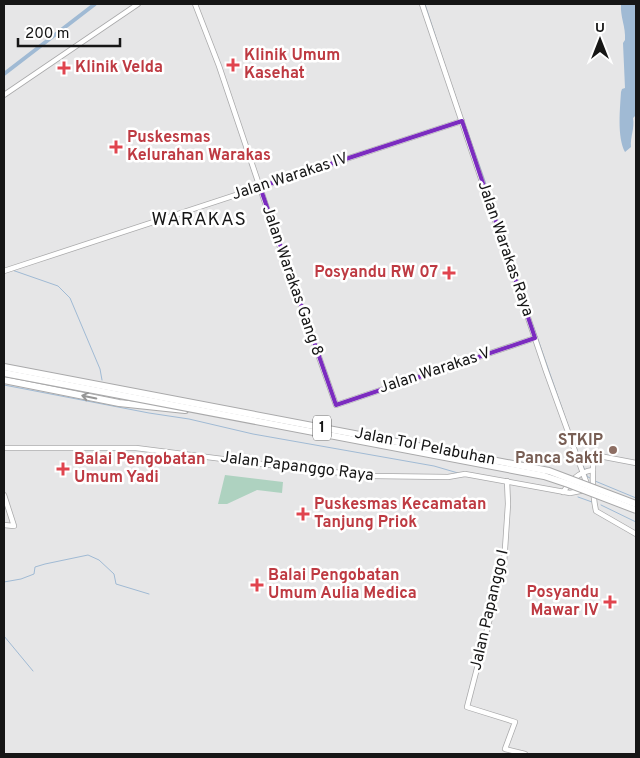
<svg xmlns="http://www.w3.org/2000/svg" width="640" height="758" font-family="Overpass,sans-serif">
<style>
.green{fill:#aed2c0}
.water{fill:#a0bad4}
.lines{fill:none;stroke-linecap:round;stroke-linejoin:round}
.stream{stroke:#a0bad4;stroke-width:1}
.canal{stroke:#a0bad4;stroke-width:4}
.tertiary-casing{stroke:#a9a9aa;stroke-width:6}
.motorway-casing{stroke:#a9a9aa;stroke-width:8}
.tertiary{stroke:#fff;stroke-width:4.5}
.motorway{stroke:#fff;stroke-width:6}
.motorway-bridge-casing{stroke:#a9a9aa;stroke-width:8;stroke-linecap:butt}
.motorway-bridge{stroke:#fff;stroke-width:6}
.oneway{stroke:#969696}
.marked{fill:none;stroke:#7b2cbf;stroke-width:4;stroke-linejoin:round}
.health-dot{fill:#e0444e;stroke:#fff;stroke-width:2}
.education-dot{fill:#8d6e63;stroke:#fff;stroke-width:2}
.labels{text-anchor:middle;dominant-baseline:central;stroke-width:5;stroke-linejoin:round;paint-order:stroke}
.shield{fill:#fff;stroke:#5c5c5c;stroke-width:1}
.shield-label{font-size:15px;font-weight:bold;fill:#161616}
.health-label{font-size:16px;font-weight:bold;fill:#be3a42;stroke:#fff;text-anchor:start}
.street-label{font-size:16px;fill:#161616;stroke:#fff}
.education-label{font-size:16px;font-weight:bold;fill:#785e54;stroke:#fff;text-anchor:end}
.quarter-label{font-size:19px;letter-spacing:1px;fill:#161616;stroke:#fff}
</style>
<rect width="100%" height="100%" fill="#e6e6e7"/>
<path class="green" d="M225,475L283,482L282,493L257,490L227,504H218Z"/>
<path class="water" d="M621,4H636V115L633,118C635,128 630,137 631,147L625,152C617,137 620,109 621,92L622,89L625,88L623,43L625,40C626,27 620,17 621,4Z"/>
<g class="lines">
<g class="stream">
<path d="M425,4L448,75"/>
<path d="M452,86L461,113"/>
<path d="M466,127L485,181L522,293"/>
<path d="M12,270L58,286L70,298L100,369L102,380"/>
<path d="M533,325L573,440"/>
<path d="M4,385L149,413L189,419L253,434L434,466L458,473"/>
<path d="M581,462L585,470"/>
<path d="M586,474L588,477L592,479"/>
<path d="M595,481L636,498"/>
<path d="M578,497L592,502"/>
<path d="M601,505L636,522"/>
<path d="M4,582L21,579L34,574L35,567L45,564L88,555L99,560L114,574L116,584L149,594"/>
<path d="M4,636L33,671"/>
</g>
<path class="canal" d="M4,74L95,4"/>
<defs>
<g id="tertiary">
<path d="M195,4L219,66L280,247L336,405L535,338"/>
<path d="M422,4L546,371L588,487"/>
<path d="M4,95L138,4"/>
<path d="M4,271L462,121"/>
<path d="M4,448H136L302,469L373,476L448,477L465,474L570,493L585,490"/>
<path d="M636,463L594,455C592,475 592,492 596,511L636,534"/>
<path d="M507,481L508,504L504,564L467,707L515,722L505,749L525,754"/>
<path d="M563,492C572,480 578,472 593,470"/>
<path d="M4,495L14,526L4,525"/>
</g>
<path id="motorway" d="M4,380L119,403L185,410"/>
</defs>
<use href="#tertiary" class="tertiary-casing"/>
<use href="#motorway" class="motorway-casing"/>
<use href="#tertiary" class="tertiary"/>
<use href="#motorway" class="motorway"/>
<defs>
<g id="motorway-bridge">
<path d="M4,367L549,471L636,504"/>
<path d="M4,373L544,476L568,484L636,510"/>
</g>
</defs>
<use href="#motorway-bridge" class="motorway-bridge-casing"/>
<use href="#motorway-bridge" class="motorway-bridge"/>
</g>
<defs><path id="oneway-shaft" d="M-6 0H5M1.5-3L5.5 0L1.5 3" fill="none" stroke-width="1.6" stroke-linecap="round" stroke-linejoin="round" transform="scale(1.25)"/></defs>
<use class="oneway" href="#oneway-shaft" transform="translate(89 397) rotate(-168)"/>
<path class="marked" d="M462,121L535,338L336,405L260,187Z"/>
<g class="health-dot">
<path d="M230.5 57.5h5v5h5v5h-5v5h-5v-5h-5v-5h5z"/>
<path d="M61.5 60.5h5v5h5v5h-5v5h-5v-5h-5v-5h5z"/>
<path d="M113.5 139.5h5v5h5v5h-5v5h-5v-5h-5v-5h5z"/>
<path d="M446.5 265.5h5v5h5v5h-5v5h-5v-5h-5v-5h5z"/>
<path d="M60.5 461.5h5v5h5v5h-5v5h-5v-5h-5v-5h5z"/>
<path d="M300.5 506.5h5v5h5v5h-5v5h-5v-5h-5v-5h5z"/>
<path d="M254.5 577.5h5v5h5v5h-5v5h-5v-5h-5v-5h5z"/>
<path d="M607.5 594.5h5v5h5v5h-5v5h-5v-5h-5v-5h5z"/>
</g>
<circle class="education-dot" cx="613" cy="450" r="5"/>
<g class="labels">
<rect class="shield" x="313" y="415.5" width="18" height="25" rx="4"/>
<g class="shield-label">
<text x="322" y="428">1</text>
</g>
<g class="health-label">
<text x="244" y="56">Klinik Umum<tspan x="244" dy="18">Kasehat</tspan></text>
<text x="75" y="68">Klinik Velda</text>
<text x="127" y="138">Puskesmas<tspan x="127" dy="18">Kelurahan Warakas</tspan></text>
<text x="438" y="273" text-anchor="end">Posyandu RW 07</text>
<text x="74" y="460">Balai Pengobatan<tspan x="74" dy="18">Umum Yadi</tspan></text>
<text x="314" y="505">Puskesmas Kecamatan<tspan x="314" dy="18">Tanjung Priok</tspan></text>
<text x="268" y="576">Balai Pengobatan<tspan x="268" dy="18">Umum Aulia Medica</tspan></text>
<text x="599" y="593" text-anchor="end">Posyandu<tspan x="599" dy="18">Mawar IV</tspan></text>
</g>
<g class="street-label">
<text transform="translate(290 177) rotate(-18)">Jalan Warakas IV</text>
<text transform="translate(505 249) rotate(71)">Jalan Warakas Raya</text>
<text transform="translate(292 281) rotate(71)">Jalan Warakas Gang 8</text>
<text transform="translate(435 371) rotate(-18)">Jalan Warakas V</text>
<text transform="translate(425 447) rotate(11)">Jalan Tol Pelabuhan</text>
<text transform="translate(297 467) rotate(7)">Jalan Papanggo Raya</text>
<text transform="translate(490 610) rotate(-77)">Jalan Papanggo I</text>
</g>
<g class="education-label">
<text x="603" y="441">STKIP<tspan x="603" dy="18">Panca Sakti</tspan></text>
</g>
<g class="quarter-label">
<text x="199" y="220">WARAKAS</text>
</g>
</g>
<rect width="640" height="758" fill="none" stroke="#161616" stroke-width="10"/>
<g transform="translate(600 40)" stroke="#ffffff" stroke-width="4" paint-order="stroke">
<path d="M0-4L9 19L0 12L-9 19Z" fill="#161616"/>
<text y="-8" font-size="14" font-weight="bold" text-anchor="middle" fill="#161616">U</text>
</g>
<path d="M18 38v8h102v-8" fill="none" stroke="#161616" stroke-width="2.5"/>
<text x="25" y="38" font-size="15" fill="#161616" stroke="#ffffff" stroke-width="4" paint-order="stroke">200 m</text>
</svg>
